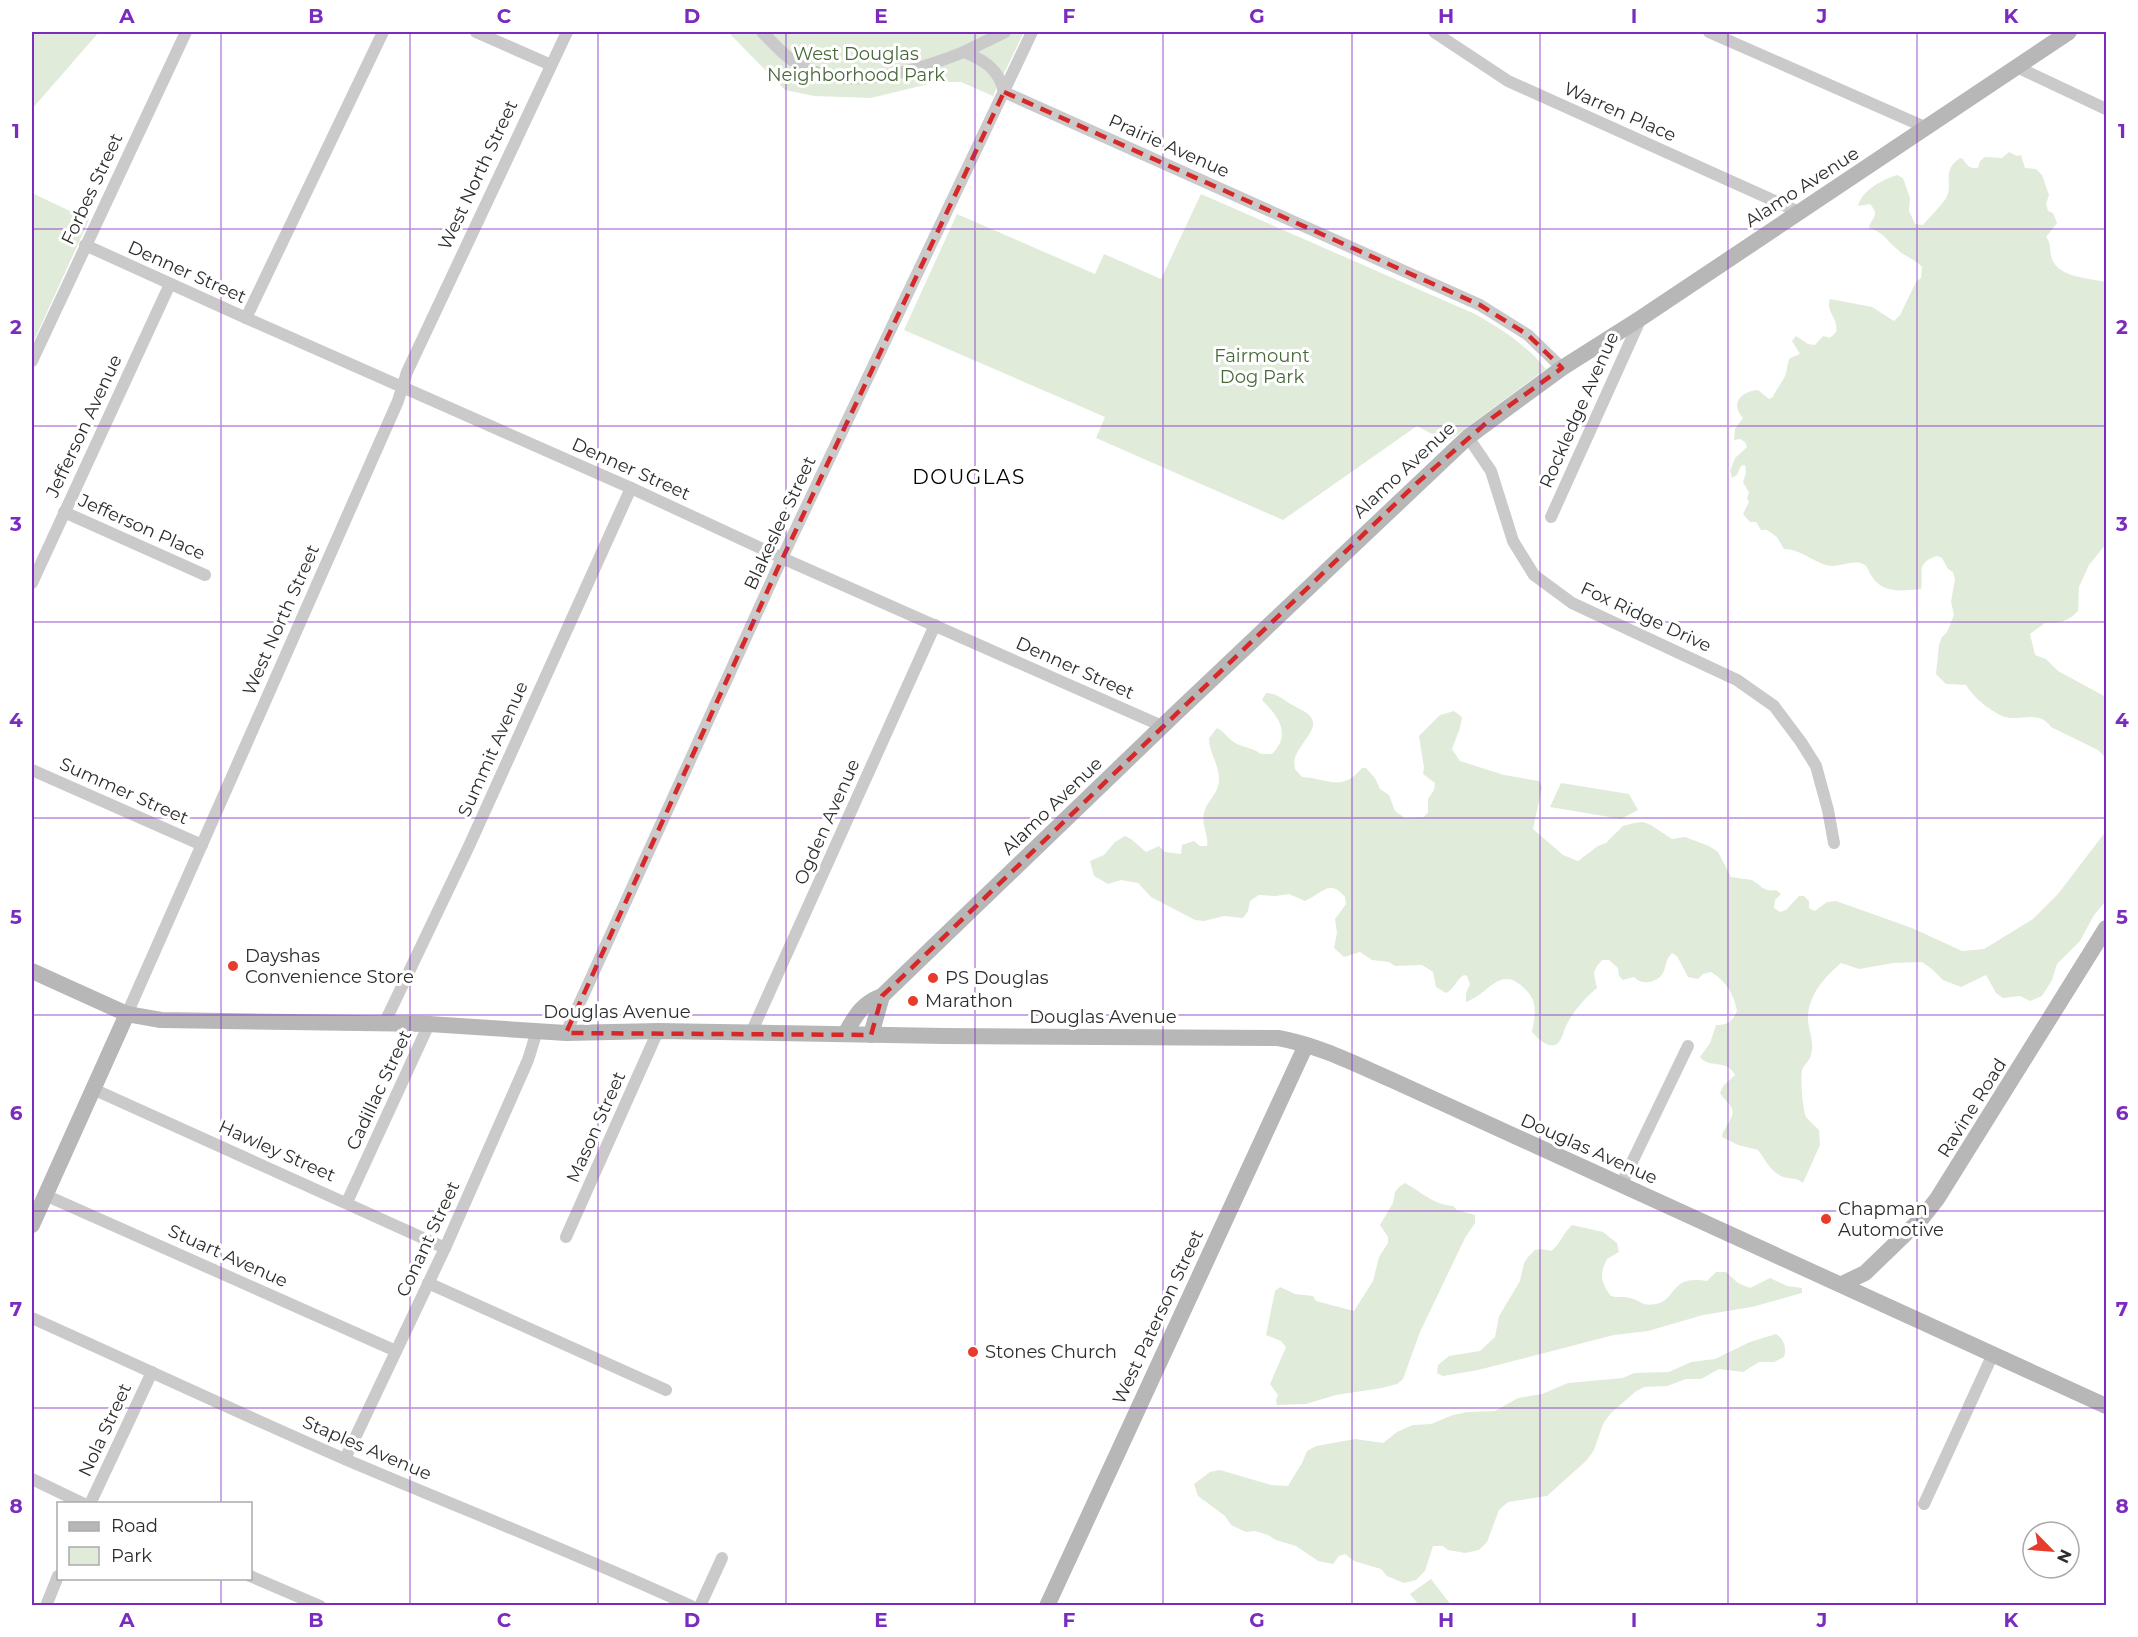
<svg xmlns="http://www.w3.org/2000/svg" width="2138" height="1637" font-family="Montserrat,sans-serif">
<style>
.green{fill:#e1ebda}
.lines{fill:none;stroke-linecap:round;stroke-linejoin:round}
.street{stroke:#cacaca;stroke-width:12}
.secondary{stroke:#b7b7b7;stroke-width:16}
.marked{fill:none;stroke:#d62828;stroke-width:4.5;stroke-dasharray:12 8;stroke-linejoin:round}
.grid{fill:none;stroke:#7b2cbf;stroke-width:1.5;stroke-opacity:0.55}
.poi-dot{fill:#e73b2c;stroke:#fff;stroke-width:2}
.labels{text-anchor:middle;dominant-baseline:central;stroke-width:6;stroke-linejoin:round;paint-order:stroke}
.park-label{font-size:18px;fill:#49693a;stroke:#fff}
.street-label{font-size:18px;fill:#2d2d2d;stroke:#fff}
.poi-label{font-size:18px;fill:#2d2d2d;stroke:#fff;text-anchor:start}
.neighbourhood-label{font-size:20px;letter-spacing:1.5px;fill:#000;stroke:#fff}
.neatline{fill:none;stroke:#7b2cbf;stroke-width:2}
.grid-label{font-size:20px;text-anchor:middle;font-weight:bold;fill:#7b2cbf}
</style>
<rect width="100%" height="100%" fill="#fff"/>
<g class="green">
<path d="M32,32H99L32,109Z"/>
<path d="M728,32H1024L993,96L961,82H937L871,98L814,96L785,90Z"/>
<path d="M2009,152L2017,156L2021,155L2025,168L2036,169L2042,175L2049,195L2046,204L2048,211L2053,213L2057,223L2046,237C2052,244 2049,251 2052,259C2059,278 2090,278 2106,282V544L2089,565L2079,587L2078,611C2067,622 2060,623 2045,623L2030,634L2035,655L2046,659L2058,671L2106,697V758L2098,750L2051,727C2038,708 2019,723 2002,716C1989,710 1973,697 1966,685L1946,684L1936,674L1939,645L1942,637L1947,632L1954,615L1951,602L1955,579L1953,572L1948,569L1942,558L1937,556C1915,563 1924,572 1921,589C1902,591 1882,594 1871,575C1868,571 1868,566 1863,564C1852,559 1838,569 1826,565C1812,561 1800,549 1784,549L1777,537L1767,530H1761L1756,522H1750L1743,514L1749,502L1747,498L1749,493L1743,482L1746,472L1745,465L1741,466L1737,475L1732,478L1730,471L1735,458L1747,447L1745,442L1740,439L1734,440L1735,429L1743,418C1729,403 1742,391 1758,390L1769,399L1773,397C1776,390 1780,385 1784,378C1788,372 1786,365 1790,358L1800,354L1792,341L1796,336L1808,344L1815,345L1823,336L1830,338L1836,332C1839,318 1825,312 1830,299L1872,307L1894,321L1900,315L1916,282L1921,278L1922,267C1915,259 1905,257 1897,249C1886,240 1885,233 1869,228C1871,217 1881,217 1870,204L1858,206C1862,190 1882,180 1897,175L1903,178L1910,198L1909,211L1915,224L1923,225C1928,219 1945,202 1947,196C1953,183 1941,171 1960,158L1963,159C1967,166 1970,169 1978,168L1980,161L1985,157L2002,158Z"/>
<path d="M32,193L89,220L32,345Z"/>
<path d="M1201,194L1475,314C1503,330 1525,344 1546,369L1447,442L1417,426L1283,520L1096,438L1105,417L904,330L957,214L1095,274L1104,254L1161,279Z"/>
<path d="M1266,693C1278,693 1285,702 1296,707C1329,722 1306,734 1296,755C1294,759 1294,764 1295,769L1302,777C1328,778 1341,793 1362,768H1366L1375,778L1380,789L1389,795L1395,811L1405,818L1424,817L1428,812V799L1434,790L1435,783L1423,774L1424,768L1419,736L1440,715L1454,711L1462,717L1460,728L1452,749L1460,761L1504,775L1539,781L1542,787L1533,829L1563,855L1578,861L1598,846L1606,843L1623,826L1634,823L1643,822L1651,825L1672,839L1685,837L1709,846L1718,852L1731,877L1752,880C1762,886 1763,892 1776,890L1781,894L1775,900L1774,908L1780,912L1786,910L1799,896H1804L1809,901V908L1815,911L1827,902L1836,901L1912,928L1962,951L1984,949L2033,919L2058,894L2106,831V901L2094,915L2080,941L2057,964L2052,980L2042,996L2030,1001L2020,996L2003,998L1996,993L1986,975L1961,987L1943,980L1933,970L1922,962L1893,963L1859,969L1841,963C1825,977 1808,995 1808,1018C1808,1030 1815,1042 1811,1055C1810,1061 1803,1065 1802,1071C1800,1078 1803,1111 1806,1117C1810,1122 1815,1126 1819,1130L1820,1145L1803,1183C1794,1176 1790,1180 1781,1176C1770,1171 1765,1159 1758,1150L1738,1145L1722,1137C1723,1127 1735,1119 1732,1109C1730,1103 1723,1099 1720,1093L1723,1086L1735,1075C1733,1072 1731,1069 1728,1067C1719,1062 1708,1067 1700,1057L1710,1043L1716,1025C1728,1025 1732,1022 1737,1011C1734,994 1726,981 1711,972L1703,974L1698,979L1688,977L1677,956L1672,953C1665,961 1667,962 1664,971C1659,983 1642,986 1634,977L1623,980L1619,976L1618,968L1609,960H1602C1591,973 1594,973 1597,988C1586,997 1574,1010 1567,1024C1564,1029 1563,1037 1559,1042C1551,1052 1537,1038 1532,1032C1535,1016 1538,1003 1527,991C1500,962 1490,994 1466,1002V993L1470,984L1467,976L1464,975C1456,979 1455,989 1446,993L1436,987L1433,972L1422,965L1395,966L1389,962L1372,960L1360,952L1344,957L1334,948L1337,933L1335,919L1346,904L1345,897C1329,878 1322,894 1305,901L1289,894L1276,896L1259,895L1250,901L1248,911L1243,918L1224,916L1204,921L1195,920L1151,897L1138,883L1121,880L1108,884L1094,876L1090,861L1104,855L1115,842L1125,836L1131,839L1146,852L1159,846L1165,852L1181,854L1182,845L1194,841L1200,846H1207C1209,835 1201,825 1204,813C1207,800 1219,794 1219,779C1219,764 1209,753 1209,738L1217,728C1225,732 1230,741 1237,744C1246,748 1253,748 1261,754H1272C1292,734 1278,716 1262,700Z"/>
<path d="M1561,783L1629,794L1638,810L1621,819L1550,807Z"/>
<path d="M1405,1183C1423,1193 1432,1204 1453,1206L1457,1210L1475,1215V1223L1465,1238L1420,1332L1403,1379L1397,1384L1382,1388L1336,1395L1306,1404L1277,1405L1276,1400L1278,1395L1270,1384L1286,1347L1281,1341L1266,1335L1275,1291L1280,1287L1295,1294L1313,1296L1316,1301L1354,1311L1373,1281L1379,1257L1388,1243V1237L1380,1225L1393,1203L1395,1192L1399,1187Z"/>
<path d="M1572,1225L1603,1232L1617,1243L1619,1252L1607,1259C1599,1274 1601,1283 1611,1296C1618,1298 1623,1296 1630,1298C1640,1300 1642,1307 1656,1304C1678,1299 1669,1275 1707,1281L1716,1272H1726L1738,1283L1750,1288L1770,1278L1787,1286L1802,1288V1293L1752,1307L1703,1315L1648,1331L1614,1335L1478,1370L1443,1376L1437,1373L1438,1365L1449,1356L1480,1351L1495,1337L1499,1316L1520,1281L1524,1263L1528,1257L1535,1250L1542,1249L1551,1251C1560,1245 1563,1233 1572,1225Z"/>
<path d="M1776,1334C1784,1339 1787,1348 1784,1357L1774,1362H1759L1743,1372L1719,1369L1701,1379H1686L1667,1386L1644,1387L1635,1392L1610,1414L1603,1424L1594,1450L1587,1460L1547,1496L1508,1502L1499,1510L1487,1542L1479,1550L1465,1553L1448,1550L1443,1546H1433L1425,1571L1416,1580L1404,1583L1387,1576L1381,1569L1354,1561L1345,1554L1339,1556L1333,1564L1318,1561L1296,1546L1276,1540L1268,1535L1255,1531L1246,1532L1231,1525L1225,1516L1198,1496L1194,1484L1210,1472L1220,1470L1271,1485L1288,1486L1302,1463L1307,1451L1316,1446L1355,1439L1383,1443L1397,1432L1413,1425L1431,1424L1453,1415L1468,1412L1495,1411L1518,1398L1542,1394L1568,1383L1623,1378L1634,1373L1669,1372L1691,1362L1715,1359L1750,1342Z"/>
<path d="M1431,1579L1451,1605H1419L1410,1594Z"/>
</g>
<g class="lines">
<g class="street">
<path d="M476,32L551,65"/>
<path d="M762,32C771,41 779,50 789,58C841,96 910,73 964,52C984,60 999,69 1004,92L1480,305L1528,335L1562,368"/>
<path d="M1434,32L1508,81L1799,212"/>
<path d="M1709,32L1927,128"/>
<path d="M964,52L1005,32"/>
<path d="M2017,67L2106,109"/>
<path d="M85,245L246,318L631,488L782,558L1162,726"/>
<path d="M246,318L383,32"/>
<path d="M32,361L186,32"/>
<path d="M1468,437L1491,471L1513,541L1534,575L1572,603L1737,680L1774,706L1801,742L1816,766L1828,810L1834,843"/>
<path d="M64,512L205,575"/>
<path d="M1551,517L1641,318"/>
<path d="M32,583L170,284"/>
<path d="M32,770L202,845"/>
<path d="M127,1014L398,401L407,372L567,32"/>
<path d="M384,1024L469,846L631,488"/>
<path d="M566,1033L782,558L1032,32"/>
<path d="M751,1033L935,625"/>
<path d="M93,1089L445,1248"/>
<path d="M1621,1185L1688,1046"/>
<path d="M45,1195L396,1351"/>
<path d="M347,1202L429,1024"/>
<path d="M566,1237L658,1031"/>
<path d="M428,1283L666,1390"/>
<path d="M32,1318C137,1365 241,1414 347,1460C462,1509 578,1554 691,1606"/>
<path d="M345,1459L445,1248L528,1060L537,1031"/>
<path d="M32,1479L84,1504"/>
<path d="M90,1504L152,1372"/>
<path d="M1924,1504L1993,1354"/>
<path d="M250,1576L320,1606"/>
<path d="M46,1606L58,1576"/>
<path d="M700,1606L722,1558"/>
</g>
<g class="secondary">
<path d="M32,971L127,1014L161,1020L429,1024L566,1033L658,1031L944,1036L1278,1038C1318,1045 1355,1064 1392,1080L2106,1406"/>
<path d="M845,1034C856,1015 861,1004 882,996L1173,716L1468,437L1562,368L1641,318L2069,32"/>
<path d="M871,1035L882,996"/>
<path d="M32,1225L127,1014"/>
<path d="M1842,1284L1865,1273L1922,1218L1937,1199L2106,928"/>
<path d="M1047,1606L1306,1045"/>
</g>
</g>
<path class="marked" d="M1004,92L1480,305L1528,335L1562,368L1492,418L1417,483L898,981L882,996L871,1035L566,1033L777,570Z"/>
<path class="grid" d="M221,32V1504M410,32V1606M598,32V1606M786,32V1606M975,32V1606M1163,32V1606M1352,32V1606M1540,32V1606M1728,32V1606M1917,32V1606M32,229H2106M32,426H2106M32,622H2106M32,818H2106M32,1015H2106M32,1211H2106M32,1408H2106M221,1578V1606"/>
<g class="poi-dot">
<circle cx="233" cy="966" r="6"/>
<circle cx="933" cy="978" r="6"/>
<circle cx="913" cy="1001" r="6"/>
<circle cx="1826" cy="1219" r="6"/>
<circle cx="973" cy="1352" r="6"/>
</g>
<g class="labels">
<g class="park-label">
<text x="856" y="54">West Douglas<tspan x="856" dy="21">Neighborhood Park</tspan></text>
<text x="1262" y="356">Fairmount<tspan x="1262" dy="21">Dog Park</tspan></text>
</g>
<g class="street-label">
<text transform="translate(1620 112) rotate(24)">Warren Place</text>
<text transform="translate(1169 146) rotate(24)">Prairie Avenue</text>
<text transform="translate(478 175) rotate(-65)">West North Street</text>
<text transform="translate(1802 187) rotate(-33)">Alamo Avenue</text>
<text transform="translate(92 189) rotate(-65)">Forbes Street</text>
<text transform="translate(187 272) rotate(24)">Denner Street</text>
<text transform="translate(1579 410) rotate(-66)">Rockledge Avenue</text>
<text transform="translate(84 426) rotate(-65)">Jefferson Avenue</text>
<text transform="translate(631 469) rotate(24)">Denner Street</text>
<text transform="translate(1404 470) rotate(-43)">Alamo Avenue</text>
<text transform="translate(780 523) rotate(-65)">Blakeslee Street</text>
<text transform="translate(142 527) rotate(24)">Jefferson Place</text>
<text transform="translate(1646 617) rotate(25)">Fox Ridge Drive</text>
<text transform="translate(281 620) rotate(-66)">West North Street</text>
<text transform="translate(1075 668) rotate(24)">Denner Street</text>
<text transform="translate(493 749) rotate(-66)">Summit Avenue</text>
<text transform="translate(124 791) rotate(24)">Summer Street</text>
<text transform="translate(1052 806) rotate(-44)">Alamo Avenue</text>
<text transform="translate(827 822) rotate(-66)">Ogden Avenue</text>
<text x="617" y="1012">Douglas Avenue</text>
<text x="1103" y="1017">Douglas Avenue</text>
<text transform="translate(379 1090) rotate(-65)">Cadillac Street</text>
<text transform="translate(1972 1108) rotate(-58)">Ravine Road</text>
<text transform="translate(596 1127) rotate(-66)">Mason Street</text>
<text transform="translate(1589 1149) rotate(24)">Douglas Avenue</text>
<text transform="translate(277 1151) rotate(24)">Hawley Street</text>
<text transform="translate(428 1239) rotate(-65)">Conant Street</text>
<text transform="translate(228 1256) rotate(24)">Stuart Avenue</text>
<text transform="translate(1158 1317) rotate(-65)">West Paterson Street</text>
<text transform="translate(105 1430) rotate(-65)">Nola Street</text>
<text transform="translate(367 1448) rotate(23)">Staples Avenue</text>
</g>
<g class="poi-label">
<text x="245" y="956">Dayshas<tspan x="245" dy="21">Convenience Store</tspan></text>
<text x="945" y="978">PS Douglas</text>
<text x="925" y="1001">Marathon</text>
<text x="1838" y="1209">Chapman<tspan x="1838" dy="21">Automotive</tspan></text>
<text x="985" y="1352">Stones Church</text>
</g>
<g class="neighbourhood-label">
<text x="969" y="477">DOUGLAS</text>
</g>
</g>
<rect width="2138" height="1637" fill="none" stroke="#ffffff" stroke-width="66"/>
<rect x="57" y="1502" width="195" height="78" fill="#ffffff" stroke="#ababab" stroke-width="1.5"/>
<rect x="69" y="1522" width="30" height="9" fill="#b7b7b7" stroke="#ababab" stroke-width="1.5"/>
<text x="111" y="1532" font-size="18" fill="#2d2d2d">Road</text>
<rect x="69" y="1547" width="30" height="18" fill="#e1ebda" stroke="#ababab" stroke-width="1.5"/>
<text x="111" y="1562" font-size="18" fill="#2d2d2d">Park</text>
<g transform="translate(2051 1550) rotate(115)"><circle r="28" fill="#ffffff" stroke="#ababab" stroke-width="1.5"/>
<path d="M0-4.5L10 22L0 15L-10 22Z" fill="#e73b2c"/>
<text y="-9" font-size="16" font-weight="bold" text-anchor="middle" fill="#2d2d2d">N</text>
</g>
<rect x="33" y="33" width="2072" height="1571" class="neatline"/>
<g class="grid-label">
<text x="127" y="23">A</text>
<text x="316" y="23">B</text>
<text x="504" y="23">C</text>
<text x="692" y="23">D</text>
<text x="881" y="23">E</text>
<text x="1069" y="23">F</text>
<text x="1257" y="23">G</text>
<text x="1446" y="23">H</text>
<text x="1634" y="23">I</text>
<text x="1822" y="23">J</text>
<text x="2011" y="23">K</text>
<text x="16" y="138">1</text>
<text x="2122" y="138">1</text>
<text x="16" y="334">2</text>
<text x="2122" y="334">2</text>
<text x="16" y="531">3</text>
<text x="2122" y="531">3</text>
<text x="16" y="727">4</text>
<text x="2122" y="727">4</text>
<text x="16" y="924">5</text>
<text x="2122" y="924">5</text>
<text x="16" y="1120">6</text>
<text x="2122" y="1120">6</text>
<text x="16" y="1316">7</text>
<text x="2122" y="1316">7</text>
<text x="16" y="1513">8</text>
<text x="2122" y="1513">8</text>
<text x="127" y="1627">A</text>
<text x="316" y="1627">B</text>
<text x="504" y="1627">C</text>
<text x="692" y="1627">D</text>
<text x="881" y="1627">E</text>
<text x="1069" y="1627">F</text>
<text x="1257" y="1627">G</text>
<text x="1446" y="1627">H</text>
<text x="1634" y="1627">I</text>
<text x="1822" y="1627">J</text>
<text x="2011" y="1627">K</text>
</g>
</svg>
